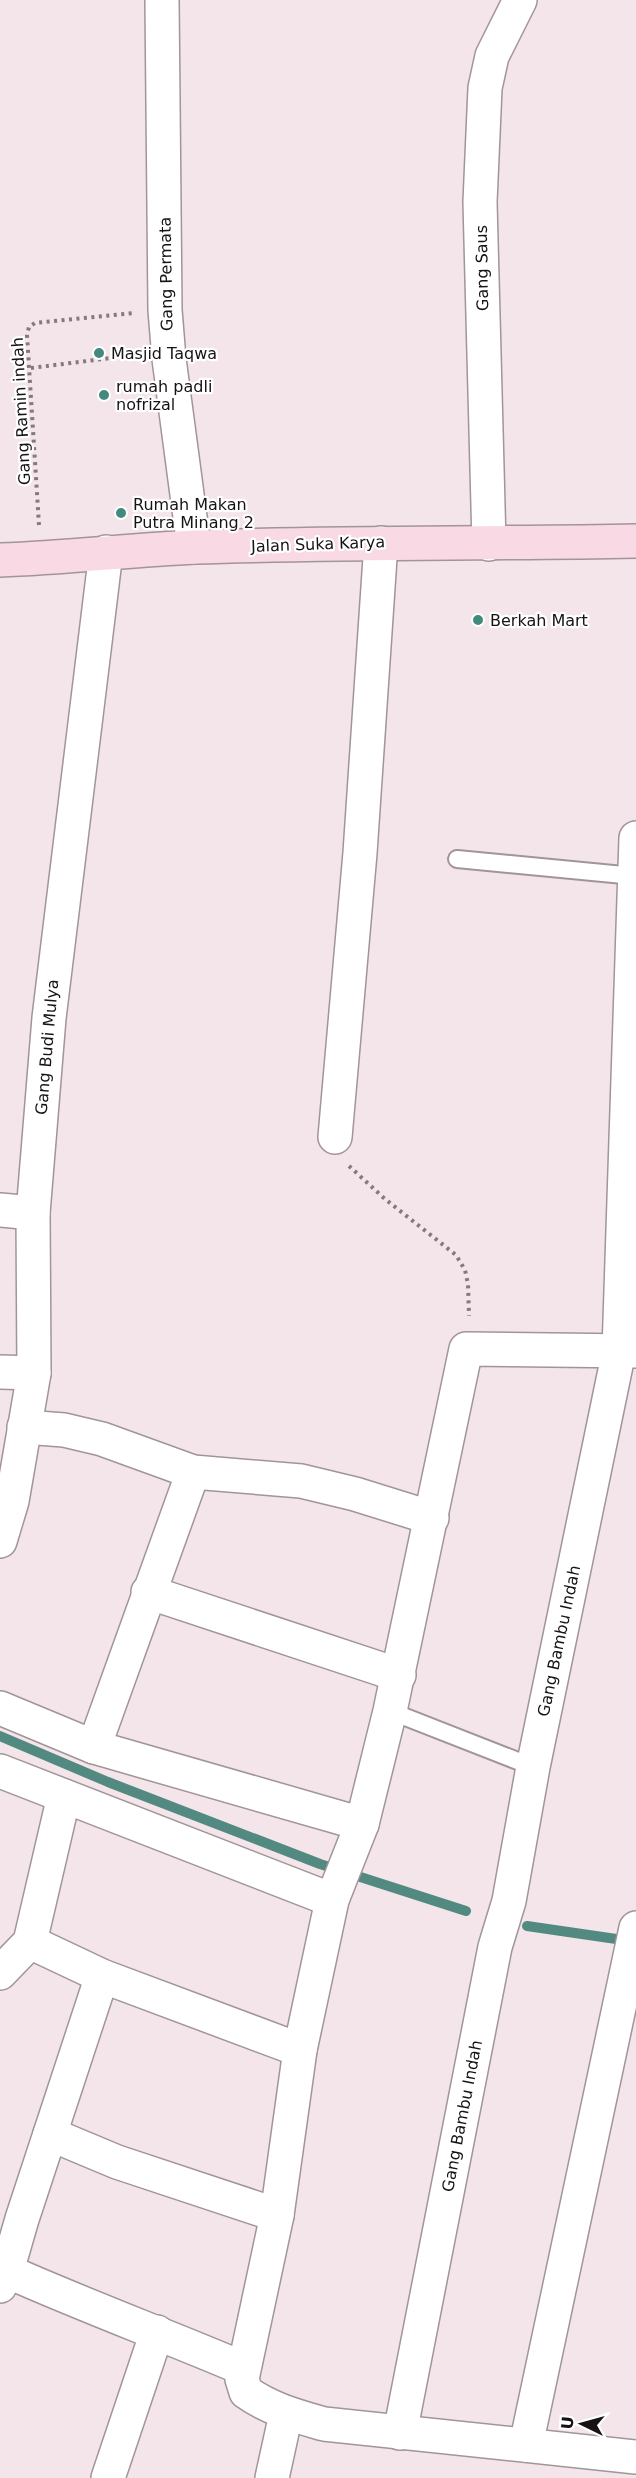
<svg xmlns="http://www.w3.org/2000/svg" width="636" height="2478" font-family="'DejaVu Sans',sans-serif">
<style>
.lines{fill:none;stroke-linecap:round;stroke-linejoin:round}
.stream{stroke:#528980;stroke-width:10}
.service-casing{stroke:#a19599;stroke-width:20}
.minor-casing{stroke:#a19599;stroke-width:36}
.secondary-casing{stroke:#a19599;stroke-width:36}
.path{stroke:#837a7d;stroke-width:4;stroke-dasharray:3 4.5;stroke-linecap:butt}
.service{stroke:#fff;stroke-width:16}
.minor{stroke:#fff;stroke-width:33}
.secondary{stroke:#f8d9e4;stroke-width:33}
.poi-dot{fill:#44897e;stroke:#fff;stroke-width:2}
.labels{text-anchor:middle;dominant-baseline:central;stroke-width:4.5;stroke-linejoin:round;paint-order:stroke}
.street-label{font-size:16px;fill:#171314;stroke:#fff}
.poi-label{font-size:16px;fill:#171314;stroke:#fff;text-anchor:start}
</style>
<rect width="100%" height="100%" fill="#f3e5e9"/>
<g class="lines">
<g class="stream">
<path d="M0,1736L108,1782L320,1864L466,1911"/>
<path d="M527,1926L630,1941"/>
</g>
<defs>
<g id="service">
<path d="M457,859L634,876"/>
<path d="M390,1711L533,1767"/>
</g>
<g id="minor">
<path d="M162,0L165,310L169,359L194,547"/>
<path d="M489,544L480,202L485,88L492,56L520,0"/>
<path d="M335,1137L360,853L381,543"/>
<path d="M0,1210L33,1213"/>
<path d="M636,1351L466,1349L390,1711L362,1824L332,1900L300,2050L277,2215L242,2379L246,2392C270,2409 296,2416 324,2424L636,2457"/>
<path d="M0,1372L34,1373"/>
<path d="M24,1427L64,1430L102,1439L193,1472L301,1481L355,1494L432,1518"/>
<path d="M0,1541L12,1501L34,1373L33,1213L49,1018L106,552"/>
<path d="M148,1592L399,1675"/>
<path d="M0,1708L94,1747L362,1824"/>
<path d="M94,1747L193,1472"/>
<path d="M0,1771L332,1900"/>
<path d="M64,1796L30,1942L102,1976L300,2050"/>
<path d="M0,1973L30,1942"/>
<path d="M50,2134L117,2162L277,2215"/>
<path d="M0,2268C80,2304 162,2334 242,2368"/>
<path d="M0,2286L7,2271L22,2219L102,1976"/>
<path d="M400,2433L495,1947L509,1901L533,1767L619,1351L636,838"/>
<path d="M526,2445L636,1928"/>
<path d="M108,2478L157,2332"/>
<path d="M272,2478L286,2414"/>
</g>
<path id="secondary" d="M0,560C65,558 130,550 195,547C342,542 489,544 636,541"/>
</defs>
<use href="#service" class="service-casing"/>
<use href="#minor" class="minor-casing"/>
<use href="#secondary" class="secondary-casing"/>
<g class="path">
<path d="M31,368L135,355"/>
<path d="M39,525L27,335L29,327L35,323L133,313"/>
<path d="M349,1166L385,1199L456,1255L465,1270L468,1284L469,1316"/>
</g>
<use href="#service" class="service"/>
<use href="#minor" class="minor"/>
<use href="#secondary" class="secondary"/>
</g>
<g class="poi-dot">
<circle cx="99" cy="353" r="6"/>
<circle cx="104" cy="395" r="6"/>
<circle cx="121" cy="513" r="6"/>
<circle cx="478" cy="620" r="6"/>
</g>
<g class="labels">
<g class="street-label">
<text transform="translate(482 268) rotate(-91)">Gang Saus</text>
<text transform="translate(166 274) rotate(-91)">Gang Permata</text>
<text transform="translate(21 411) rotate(-93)">Gang Ramin indah</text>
<text transform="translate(318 544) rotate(-2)">Jalan Suka Karya</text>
<text transform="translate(47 1047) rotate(-85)">Gang Budi Mulya</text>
<text transform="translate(559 1641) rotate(-78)">Gang Bambu Indah</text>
<text transform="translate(462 2116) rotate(-79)">Gang Bambu Indah</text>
</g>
<g class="poi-label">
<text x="111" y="353">Masjid Taqwa</text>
<text x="116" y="386">rumah padli<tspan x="116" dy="18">nofrizal</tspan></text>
<text x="133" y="504">Rumah Makan<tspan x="133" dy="18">Putra Minang 2</tspan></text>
<text x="490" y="620">Berkah Mart</text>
</g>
</g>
<g transform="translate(582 2424) rotate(275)" stroke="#ffffff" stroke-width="4.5" paint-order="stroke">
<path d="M0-4.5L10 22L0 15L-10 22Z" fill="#171314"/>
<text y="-9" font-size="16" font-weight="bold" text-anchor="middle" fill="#171314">U</text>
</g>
</svg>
